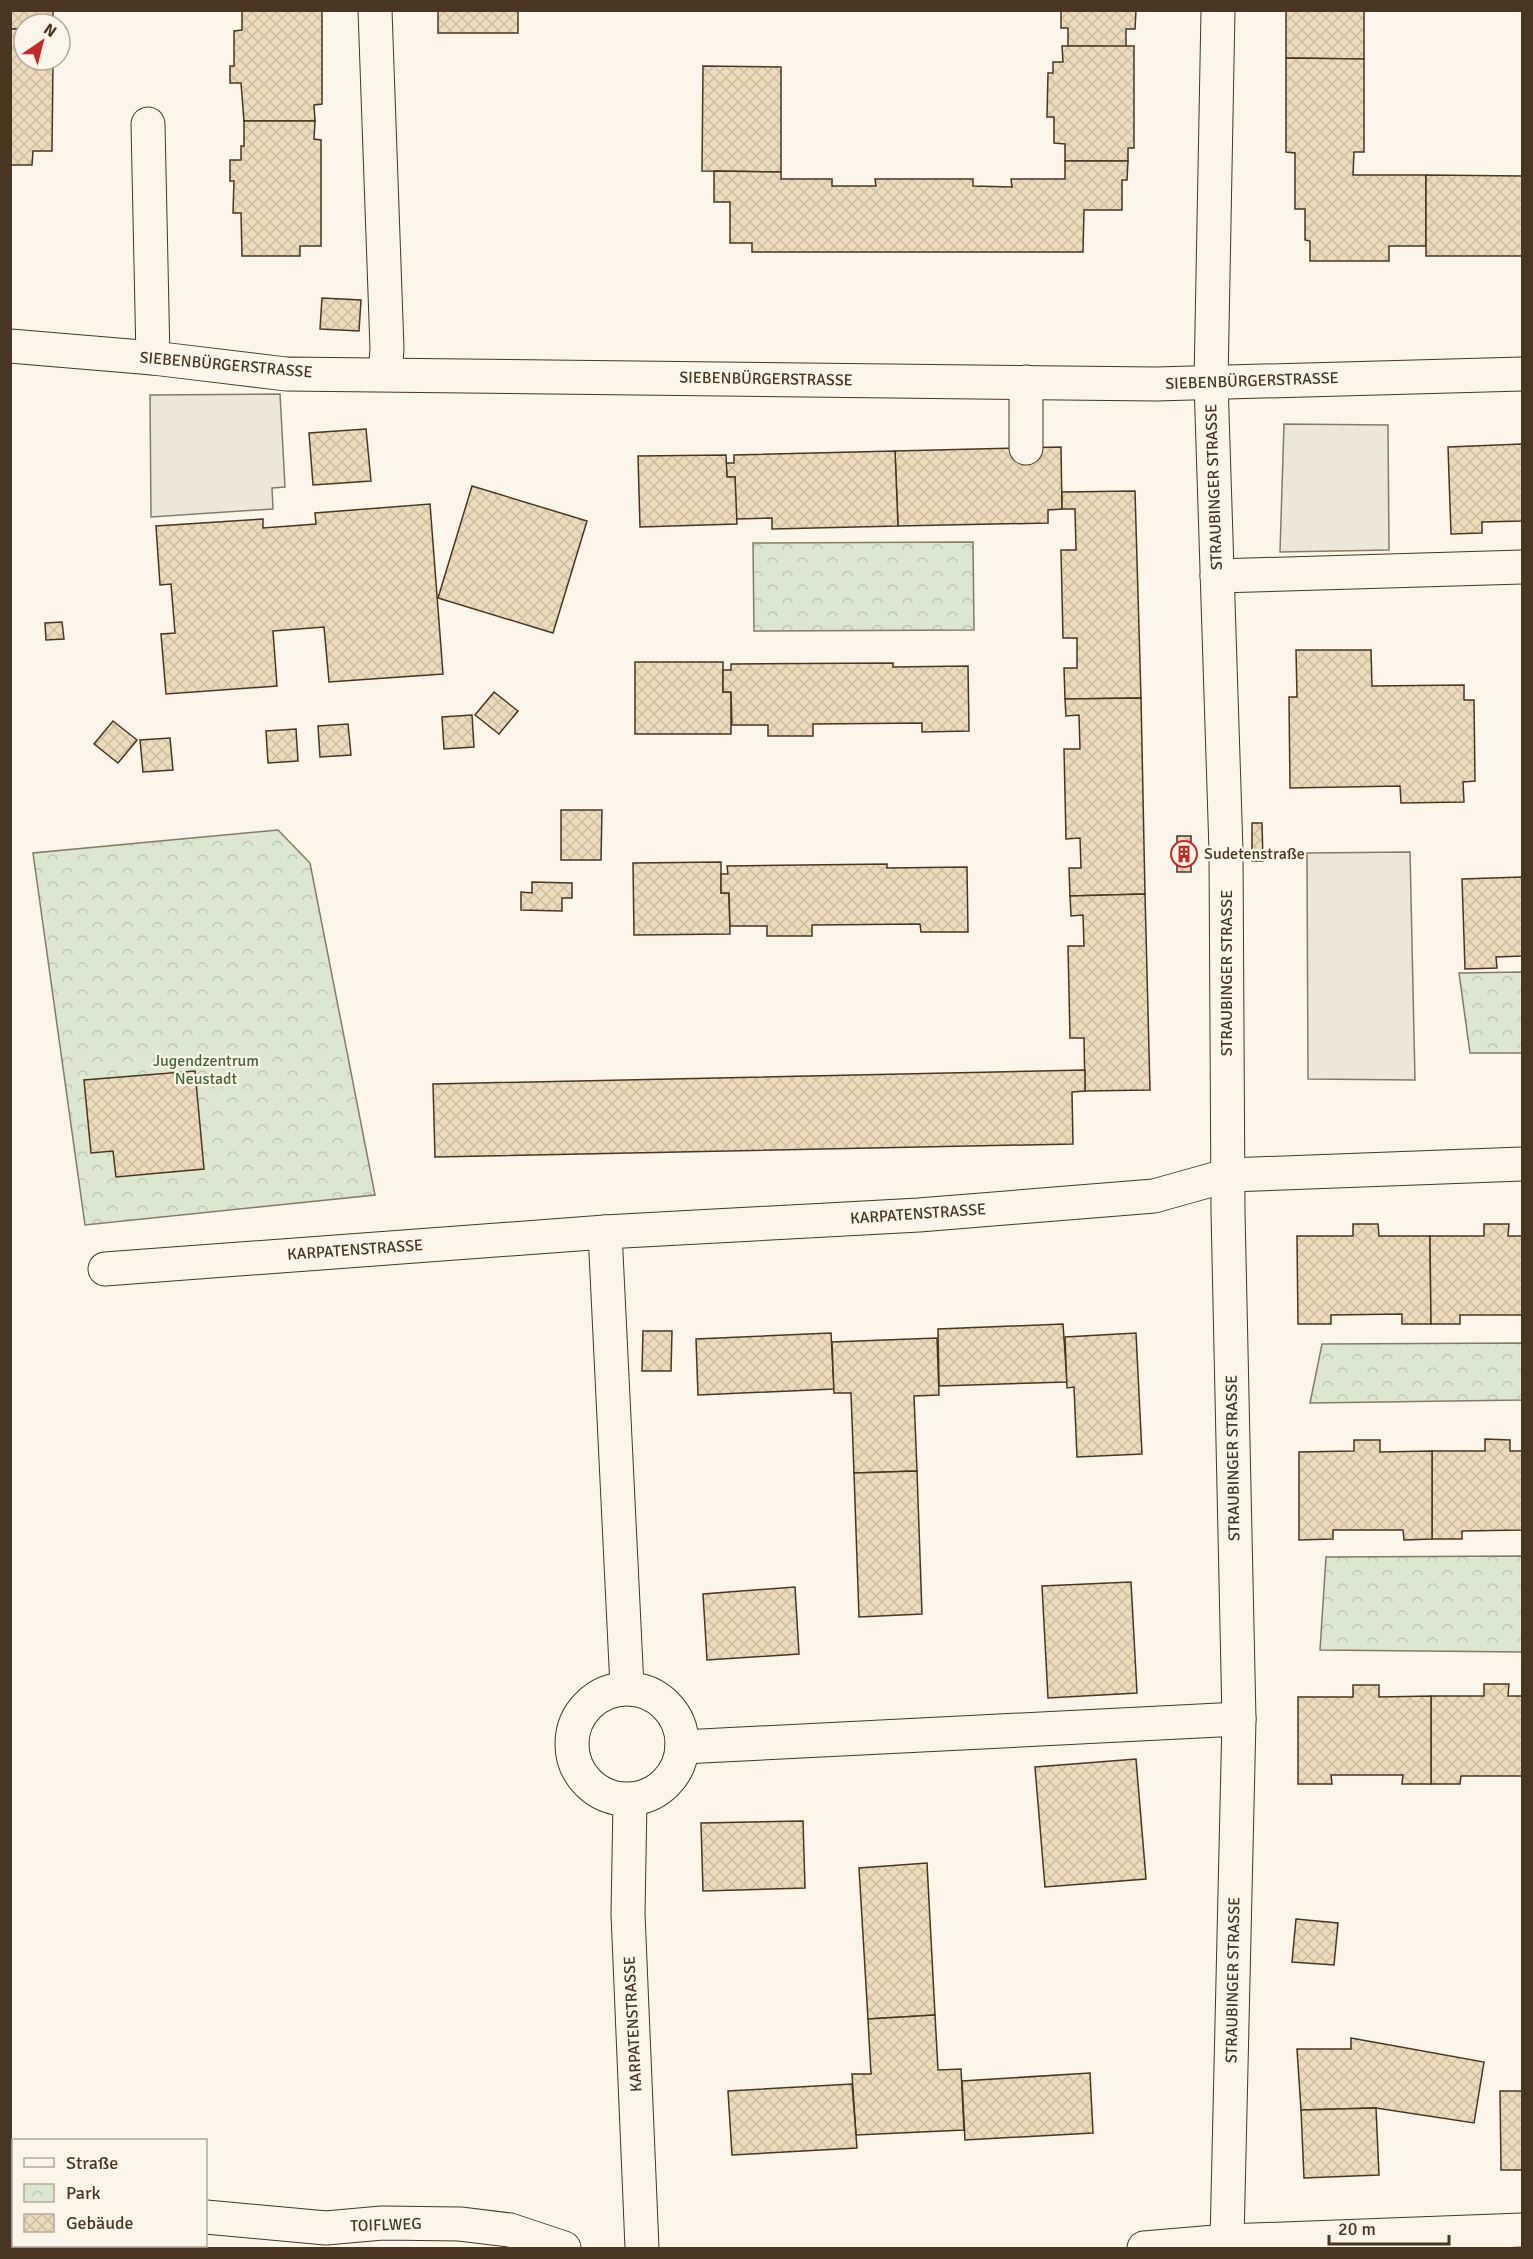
<svg xmlns="http://www.w3.org/2000/svg" width="1533" height="2259" font-family="Signika,sans-serif">
<style>
.green{fill:#dce7d0;stroke:#887966;stroke-width:1.5}
.park{fill:url(#park-crowns);stroke:#887966;stroke-width:1.5}
.parking{fill:#ede7d9;stroke:#887966;stroke-width:1.5}
.building{fill:url(#building-cross-hatch);stroke:#4a3520;stroke-width:1.5}
.lines{fill:none;stroke-linecap:round;stroke-linejoin:round}
.minor-casing{stroke:#4a3520;stroke-width:35}
.minor{stroke:#fbf6e9;stroke-width:33}
.labels{text-anchor:middle;dominant-baseline:central;stroke-width:4.5;stroke-linejoin:round;paint-order:stroke}
.street-label{font-size:16px;fill:#4a3520;stroke:#fbf6e9}
.poi-label{font-size:16px;fill:#4a3520;stroke:#fbf6e9;text-anchor:start}
.park-label{font-size:16px;fill:#436837;stroke:#fbf6e9}
</style>
<defs>
<pattern id="park-crowns" width="20" height="18" patternUnits="userSpaceOnUse" patternTransform="scale(1.5)"><rect width="20" height="18" fill="#dce7d0"/><path d="M2 6a3 3 0 1 1 6 0M12 15a3 3 0 1 1 6 0" fill="none" stroke="#bec7b2"/></pattern>
<pattern id="building-cross-hatch" width="8" height="8" patternUnits="userSpaceOnUse" patternTransform="scale(1.5)"><rect width="8" height="8" fill="#ecdcbc"/><path d="M0 0l8 8M0 8l8-8" fill="none" stroke="#ccbda1"/></pattern>
</defs>
<rect width="100%" height="100%" fill="#fbf6e9"/>
<path class="green" d="M42,2246H134L176,2248H42Z"/>
<g class="park">
<path d="M973,542L974,630L754,631L753,543Z"/>
<path d="M278,830L310,863L375,1195L85,1225L33,853Z"/>
<path d="M1522,972V1053H1470L1459,973Z"/>
<path d="M1522,1343V1400L1310,1403L1322,1344Z"/>
<path d="M1522,1556V1652L1320,1650L1326,1557Z"/>
</g>
<g class="parking">
<path d="M280,394L285,487L272,488L273,509L151,517L150,395Z"/>
<path d="M1284,424L1388,425L1389,550L1280,552Z"/>
<path d="M1410,852L1415,1080L1308,1079L1307,853Z"/>
</g>
<g class="building">
<path d="M10,10H53V24H24V29H10Z"/>
<path d="M242,10H322V104L314,105L315,121H244L241,83H230V66H234V31L242,30Z"/>
<rect x="438" y="10" width="80" height="23"/>
<path d="M1061,10H1136L1135,29H1126V47L1068,46V28H1061Z"/>
<path d="M1286,10H1364V59L1286,58Z"/>
<path d="M10,29H24V60H53L52,151H33L32,165H10Z"/>
<path d="M1062,46H1134V148H1128V161H1065V144L1054,143V117H1047L1048,73H1053V62H1063Z"/>
<path d="M1286,58L1364,59V152H1354L1353,175H1426V246H1389V261H1310V241L1305,240V209H1295V153L1286,152Z"/>
<path d="M703,66L781,67V172L702,171Z"/>
<path d="M244,121H315L314,139L321,140V246H300V256H242L241,213H233L234,181H230V160H241V146H244Z"/>
<path d="M1065,161H1128L1127,180H1122V210H1084L1083,252H752V243H730V202H714V171L781,172V179H832V186H876L875,179H973V186L1012,187L1011,179H1065Z"/>
<path d="M1426,175L1522,176V256H1426Z"/>
<path d="M322,298L361,300L359,331L320,329Z"/>
<path d="M366,429L371,481L313,485L309,433Z"/>
<path d="M1522,444V521L1482,522V533L1451,534L1448,447Z"/>
<path d="M1061,447L1062,509L1048,510V523L898,526L895,451Z"/>
<path d="M895,451L898,526L772,529V518L736,519L735,477H727L726,463H734V455Z"/>
<path d="M726,455L727,477H735L737,524L640,527L638,456Z"/>
<path d="M472,486L587,521L553,633L438,598Z"/>
<path d="M1135,491L1141,698L1065,699L1064,668H1077V638H1063L1061,550H1076L1075,509H1062V492Z"/>
<path d="M430,504L443,674L329,682L324,627L273,631L277,686L166,694L161,634L175,633L171,584L160,585L156,526L263,519V528L290,526L316,524L315,513Z"/>
<path d="M62,622L64,639L46,640L45,623Z"/>
<path d="M1296,650H1371L1372,686L1464,685V700H1474L1475,781L1463,782L1464,802L1401,803L1400,786L1290,788L1289,697H1297Z"/>
<path d="M635,662H723V692H731V734H635Z"/>
<path d="M893,663V667L968,666L969,731L922,732V723L813,724V736H768V725H732L731,692H723V670H731V664Z"/>
<path d="M494,692L518,711L499,734L475,715Z"/>
<path d="M1141,698L1145,894L1070,896L1069,868H1081L1080,838L1066,839L1064,749H1080L1079,715L1066,716L1065,699Z"/>
<path d="M472,715L474,747L444,749L442,717Z"/>
<path d="M113,721L137,740L118,763L94,744Z"/>
<path d="M348,724L351,755L320,757L318,726Z"/>
<path d="M296,729L298,761L268,763L266,731Z"/>
<path d="M170,738L173,770L143,772L140,740Z"/>
<path d="M561,810H602L601,860H561Z"/>
<path d="M1252,823H1262L1263,861H1252Z"/>
<rect x="1177" y="836" width="14" height="36"/>
<path d="M721,862V893H729L730,934L634,935L633,863Z"/>
<path d="M887,864V868L967,867L968,932H921L920,924L812,925V936H767V926H730L729,893H721V874H728L727,866Z"/>
<path d="M1522,877V956L1496,957L1497,968L1465,969L1462,879Z"/>
<path d="M532,882L572,883V898H562V911L521,910V892L532,893Z"/>
<path d="M1145,894L1150,1090L1085,1091L1084,1038H1070L1068,946H1084L1083,915L1071,916L1070,896Z"/>
<path d="M1085,1070V1091L1072,1092L1073,1144L435,1157L433,1084Z"/>
<path d="M195,1071L204,1169L116,1177L113,1151L91,1153L84,1080Z"/>
<path d="M1353,1224H1378L1379,1236H1430L1431,1324H1402V1314L1331,1315V1324H1298L1297,1236H1353Z"/>
<path d="M1484,1224H1509L1508,1236H1522V1315H1460V1324H1431L1430,1236H1484Z"/>
<path d="M1063,1324L1067,1382L939,1386L938,1329Z"/>
<path d="M643,1331H672L671,1371H642Z"/>
<path d="M831,1333L834,1389L698,1395L696,1339Z"/>
<path d="M1136,1333L1142,1454L1077,1457L1074,1387L1067,1388L1065,1337Z"/>
<path d="M937,1338L939,1395L914,1396L917,1471L854,1473L851,1393H834L832,1342Z"/>
<path d="M1485,1439L1510,1440V1451H1522V1530L1462,1531V1539H1432V1451H1485Z"/>
<path d="M1354,1440H1380V1452L1432,1451V1539L1404,1540L1403,1530H1333V1539L1299,1540V1452L1354,1451Z"/>
<path d="M917,1471L922,1614L859,1617L854,1473Z"/>
<path d="M1131,1582L1137,1693L1048,1698L1042,1586Z"/>
<path d="M795,1587L799,1654L707,1660L703,1594Z"/>
<path d="M1484,1684H1509L1508,1696H1522V1776H1461L1460,1784H1431V1696H1484Z"/>
<path d="M1353,1685H1379V1697L1431,1696V1784H1402L1403,1775H1331L1332,1784H1298V1697H1353Z"/>
<path d="M1136,1759L1146,1879L1045,1887L1035,1767Z"/>
<path d="M803,1821L805,1888L703,1891L701,1823Z"/>
<path d="M927,1863L935,2015L868,2019L859,1868Z"/>
<path d="M1296,1919L1338,1923L1334,1965L1292,1962Z"/>
<path d="M935,2015L938,2070L961,2069L964,2130L856,2135L852,2074H871L868,2019Z"/>
<path d="M1351,2038L1484,2062L1474,2123L1376,2108L1301,2110L1297,2049H1351Z"/>
<path d="M1090,2073L1093,2133L965,2140L962,2081Z"/>
<path d="M852,2084L857,2148L732,2155L728,2091Z"/>
<path d="M1500,2091H1522V2170H1501Z"/>
<path d="M1376,2108L1379,2175L1304,2178L1301,2110Z"/>
</g>
<g class="lines">
<defs>
<g id="minor">
<path d="M375,10L387,349L385,374"/>
<path d="M1218,10L1211,382L1226,851L1228,1211L1239,1719L1227,2241"/>
<path d="M148,124L153,358"/>
<path d="M10,346L153,358L286,374L1156,384L1522,374"/>
<path d="M1026,382V448"/>
<path d="M1217,576L1522,567"/>
<path d="M605,1232L627,1687"/>
<path d="M105,1269L605,1232L919,1215L1154,1196L1229,1175L1522,1164"/>
<circle cx="627" cy="1744" r="55"/>
<path d="M682,1747L1239,1719"/>
<path d="M630,1800L628,1914L642,2248"/>
<path d="M10,2208L14,2209"/>
<path d="M206,2217L326,2228L382,2223L460,2224L510,2230L564,2248"/>
<path d="M1144,2248L1227,2241L1522,2230"/>
</g>
</defs>
<use href="#minor" class="minor-casing"/>
<use href="#minor" class="minor"/>
</g>
<defs>
<symbol id="building-ring" viewBox="-11 -11 22 22"><circle r="9.5" fill="#fbf6e9" stroke="#c62828" stroke-width="1.5"/><path d="M-4-6H4V6H1V3H-1V6H-4ZM-2.5-4.3h1.7v1.8h-1.7ZM.8-4.3h1.7v1.8H.8ZM-2.5-1h1.7V.8h-1.7ZM.8-1h1.7V.8H.8Z" fill="#c62828"/></symbol>
</defs>
<g fill-rule="evenodd">
<use href="#building-ring" x="1169" y="839" width="30" height="30"/>
</g>
<g class="labels">
<g class="street-label">
<text transform="translate(226 365) rotate(5)">SIEBENBÜRGERSTRASSE</text>
<text transform="translate(766 379) rotate(1)">SIEBENBÜRGERSTRASSE</text>
<text transform="translate(1252 381) rotate(-2)">SIEBENBÜRGERSTRASSE</text>
<text transform="translate(1214 487) rotate(-92)">STRAUBINGER STRASSE</text>
<text transform="translate(1227 973) rotate(-90)">STRAUBINGER STRASSE</text>
<text transform="translate(918 1214) rotate(-4)">KARPATENSTRASSE</text>
<text transform="translate(355 1250) rotate(-4)">KARPATENSTRASSE</text>
<text transform="translate(1233 1458) rotate(-91)">STRAUBINGER STRASSE</text>
<text transform="translate(1233 1980) rotate(-89)">STRAUBINGER STRASSE</text>
<text transform="translate(633 2024) rotate(-93)">KARPATENSTRASSE</text>
<text transform="translate(386 2225) rotate(-2)">TOIFLWEG</text>
</g>
<g class="poi-label">
<text x="1204" y="854">Sudetenstraße</text>
</g>
<g class="park-label">
<text x="206" y="1061">Jugendzentrum<tspan x="206" dy="18">Neustadt</tspan></text>
</g>
</g>
<rect width="1533" height="2259" fill="none" stroke="#4a3520" stroke-width="24"/>
<rect x="12" y="2139" width="195" height="108" fill="#fbf6e9" stroke="#b4a999" stroke-width="1.5"/>
<rect x="24" y="2158" width="30" height="9" fill="#fbf6e9" stroke="#b4a999" stroke-width="1.5"/>
<text x="66" y="2169" font-size="18" fill="#4a3520">Straße</text>
<rect x="24" y="2184" width="30" height="18" fill="url(#park-crowns)" stroke="#b4a999" stroke-width="1.5"/>
<text x="66" y="2199" font-size="18" fill="#4a3520">Park</text>
<rect x="24" y="2214" width="30" height="18" fill="url(#building-cross-hatch)" stroke="#b4a999" stroke-width="1.5"/>
<text x="66" y="2229" font-size="18" fill="#4a3520">Gebäude</text>
<g transform="translate(42 42) rotate(35)"><circle r="28" fill="#fbf6e9" stroke="#b4a999" stroke-width="1.5"/>
<path d="M0-4.5L10 22L0 15L-10 22Z" fill="#c62828"/>
<text y="-9" font-size="16" font-weight="bold" text-anchor="middle" fill="#4a3520">N</text>
</g>
<path d="M1329 2235v9h120v-9" fill="none" stroke="#4a3520" stroke-width="3"/>
<text x="1338" y="2235" font-size="18" fill="#4a3520" stroke="#fbf6e9" stroke-width="4.5" paint-order="stroke">20 m</text>
</svg>
